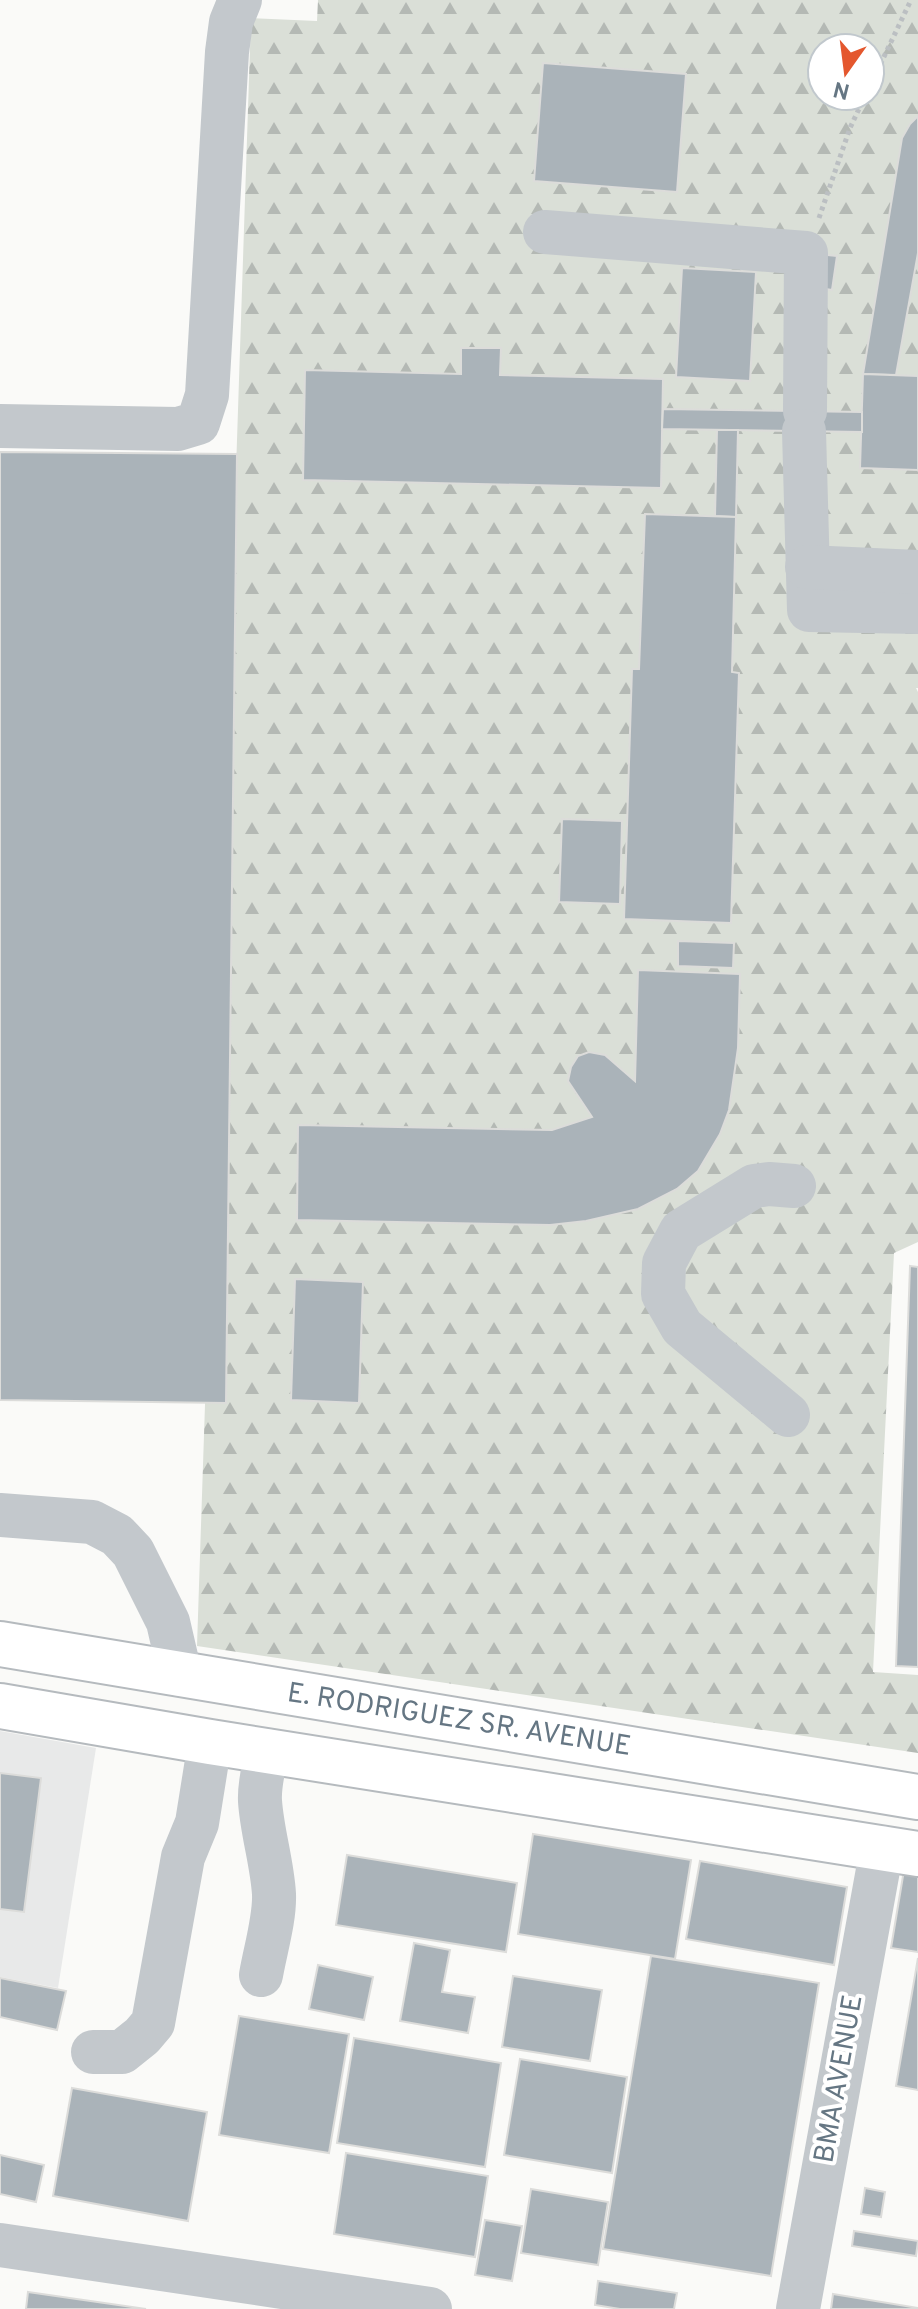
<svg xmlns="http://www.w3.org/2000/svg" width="918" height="2309" font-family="Overpass,sans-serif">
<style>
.built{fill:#e8e9e9}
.forest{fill:url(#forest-firs);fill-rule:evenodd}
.building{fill:#aab3b9;stroke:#dcdcda;stroke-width:2}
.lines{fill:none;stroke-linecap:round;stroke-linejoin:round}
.major-casing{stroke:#b5babe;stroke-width:48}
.path{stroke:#bbbfc2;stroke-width:5;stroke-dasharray:4 4;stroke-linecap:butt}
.minor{stroke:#c3c8cc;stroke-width:44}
.major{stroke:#fff;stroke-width:44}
.labels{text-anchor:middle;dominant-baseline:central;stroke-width:8;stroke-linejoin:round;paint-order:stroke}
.street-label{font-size:28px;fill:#657683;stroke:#fff}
</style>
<defs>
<pattern id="forest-firs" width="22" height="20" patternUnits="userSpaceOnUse" patternTransform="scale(2)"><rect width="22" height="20" fill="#dadfd7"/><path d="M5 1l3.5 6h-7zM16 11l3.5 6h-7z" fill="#b4b9b4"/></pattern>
</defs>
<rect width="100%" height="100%" fill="#fafaf8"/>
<path class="built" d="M0,1731L96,1748L58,1988L0,1977Z"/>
<path class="forest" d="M318,0H918V688H916L918,692V1242L894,1253L873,1672L918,1675V1753L197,1646L251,18L317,21ZM822,48H870V96H822Z"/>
<g class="building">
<path d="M543,63L686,74L677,192L534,181Z"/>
<path d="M918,116V253L896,375L863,374L902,138L910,124Z"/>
<path d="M818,254L837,256L832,290L813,287Z"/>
<path d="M682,268L756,272L750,381L676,377Z"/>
<path d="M461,348H501L500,375L663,379L661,488L303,480L305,370L461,374Z"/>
<path d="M863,374L918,376V470L860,468Z"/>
<path d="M663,409L862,412V432L662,429Z"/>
<path d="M717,430H738L736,517L715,516Z"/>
<path d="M0,452L237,454L226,1403L0,1400Z"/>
<path d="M645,514L736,517L732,672L739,673L731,923L624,919L632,669H639Z"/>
<path d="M562,819L622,821L620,904L559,902Z"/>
<path d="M678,941L734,943L733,968L678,966Z"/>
<path d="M638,970L740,974L738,1048L729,1110L720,1134L698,1171L677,1189L638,1209L586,1221L550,1225L297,1220L298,1125L552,1130L592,1117L568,1081L571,1067L578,1056L589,1052L605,1055L635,1081Z"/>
<path d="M910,1266L918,1267V1667L896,1666Z"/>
<path d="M295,1279L363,1282L359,1403L291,1400Z"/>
<path d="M0,1773L41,1778L24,1912L0,1909Z"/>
<path d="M533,1834L691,1860L675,1959L518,1934Z"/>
<path d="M347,1855L517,1883L506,1952L336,1925Z"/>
<path d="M700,1861L847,1887L834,1965L686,1939Z"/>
<path d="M905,1864L918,1866V1952L891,1948Z"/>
<path d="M414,1943L450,1950L442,1992L475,1997L468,2033L400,2021Z"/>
<path d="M651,1956L819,1983L771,2276L603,2249Z"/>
<path d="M918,1958V2090L896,2086Z"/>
<path d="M318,1965L373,1977L364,2020L309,2009Z"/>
<path d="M513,1976L602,1990L590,2061L502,2047Z"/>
<path d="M0,1978L66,1991L57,2030L0,2017Z"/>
<path d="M239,2016L349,2034L329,2153L219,2135Z"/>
<path d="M354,2038L501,2063L485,2167L337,2143Z"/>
<path d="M520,2059L627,2077L612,2173L504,2155Z"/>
<path d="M72,2088L207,2112L188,2221L53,2196Z"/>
<path d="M346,2153L488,2176L475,2257L334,2234Z"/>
<path d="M0,2155L44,2165L36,2202L0,2194Z"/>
<path d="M865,2188L885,2192L881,2217L861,2214Z"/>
<path d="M531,2189L608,2202L598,2265L521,2253Z"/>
<path d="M485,2220L522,2226L512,2281L475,2275Z"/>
<path d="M854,2231L918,2241L916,2256L852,2246Z"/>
<path d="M598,2281L677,2293L674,2309H620L595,2305Z"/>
<path d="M28,2292L146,2309H26Z"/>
<path d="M833,2294L918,2308V2309H831Z"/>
</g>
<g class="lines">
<defs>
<g id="major">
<path d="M0,1644L918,1797"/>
<path d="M0,1706L210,1742L918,1854"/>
</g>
</defs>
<use href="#major" class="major-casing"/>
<g class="path">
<path d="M870,86L911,0"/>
<path d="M819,218L850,128L865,96"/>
</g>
<g class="minor">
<path d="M545,232L806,253L805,411"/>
<path d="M0,426L178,429L198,423L207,395L227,52L231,22L240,0"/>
<path d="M804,431L809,610L918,612"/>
<path d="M807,567L918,572"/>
<path d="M788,1415L682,1327L663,1294L664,1263L681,1231L754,1186L769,1184L794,1186"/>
<path d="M0,1515L92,1522L117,1535L133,1552L168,1622L180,1674"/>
<path d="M261,1975C265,1951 275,1919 274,1894C272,1862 262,1832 260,1801C259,1784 264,1767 267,1751"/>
<path d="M93,2052H122L142,2036L153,2023L183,1857L197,1823L210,1742"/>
<path d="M0,2245L430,2309"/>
<path d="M798,2309L882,1848"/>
</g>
<use href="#major" class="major"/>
</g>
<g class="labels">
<g class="street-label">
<text transform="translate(459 1721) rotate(9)">E. RODRIGUEZ SR. AVENUE</text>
<text transform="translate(840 2079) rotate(-80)">BMA AVENUE</text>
</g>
</g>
<g transform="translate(846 72) rotate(194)"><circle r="38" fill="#ffffff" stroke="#c1c8cd" stroke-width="2"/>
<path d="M0-6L14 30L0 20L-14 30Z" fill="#e4572e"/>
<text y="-12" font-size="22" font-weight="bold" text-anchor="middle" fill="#657683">N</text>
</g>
</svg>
